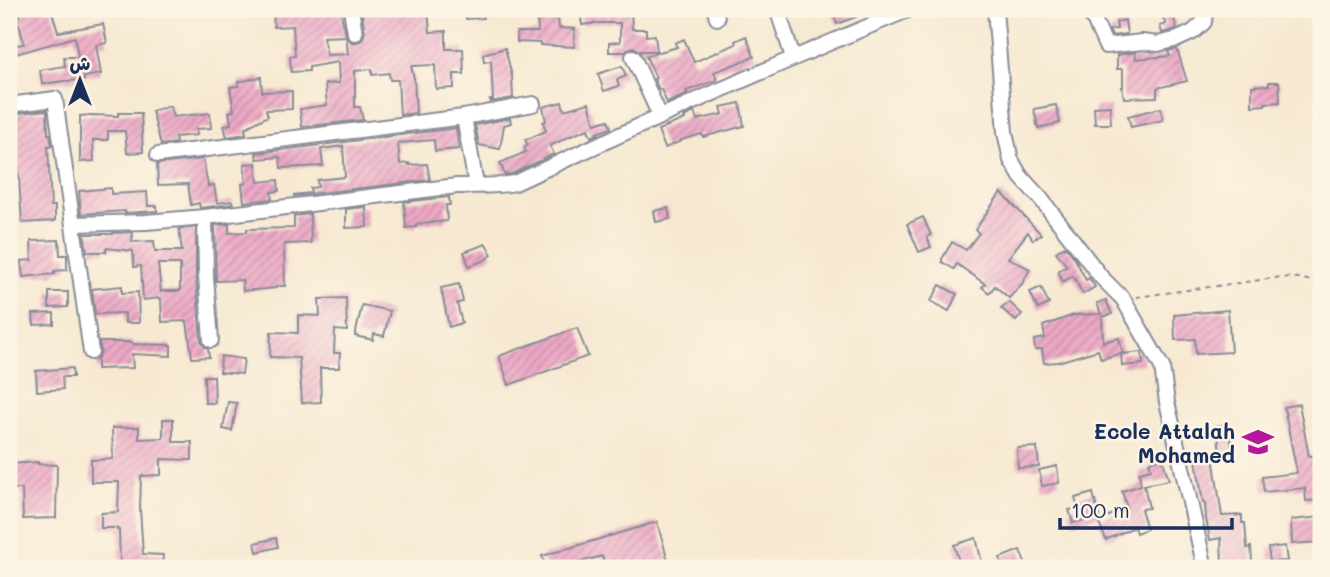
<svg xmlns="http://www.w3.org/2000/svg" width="1330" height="577" font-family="Mali,'Playpen Sans Arabic',sans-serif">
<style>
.building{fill:url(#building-hatch);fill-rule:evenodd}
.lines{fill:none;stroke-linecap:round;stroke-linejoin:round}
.street-casing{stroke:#898c98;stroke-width:18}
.path{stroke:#898c98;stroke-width:2;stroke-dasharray:5 5;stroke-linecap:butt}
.street{stroke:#fff;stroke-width:14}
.labels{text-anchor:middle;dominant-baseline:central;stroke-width:5;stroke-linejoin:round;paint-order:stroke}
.poi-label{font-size:21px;font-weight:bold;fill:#1b2f5e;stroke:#fcf5e5;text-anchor:end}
</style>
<defs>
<pattern id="building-hatch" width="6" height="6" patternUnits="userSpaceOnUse" patternTransform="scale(1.75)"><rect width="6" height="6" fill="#eda9c6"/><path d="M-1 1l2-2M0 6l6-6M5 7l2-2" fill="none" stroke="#bf8aa4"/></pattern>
</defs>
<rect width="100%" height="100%" fill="#fcf5e5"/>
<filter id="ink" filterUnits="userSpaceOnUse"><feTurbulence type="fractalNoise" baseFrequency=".0143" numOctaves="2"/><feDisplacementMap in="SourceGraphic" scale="14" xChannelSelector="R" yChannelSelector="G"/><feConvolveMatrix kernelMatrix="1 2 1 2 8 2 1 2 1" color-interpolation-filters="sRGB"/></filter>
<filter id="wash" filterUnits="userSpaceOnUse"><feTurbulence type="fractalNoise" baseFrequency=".00686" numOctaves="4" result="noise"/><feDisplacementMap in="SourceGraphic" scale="28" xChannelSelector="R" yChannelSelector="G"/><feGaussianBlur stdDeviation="1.57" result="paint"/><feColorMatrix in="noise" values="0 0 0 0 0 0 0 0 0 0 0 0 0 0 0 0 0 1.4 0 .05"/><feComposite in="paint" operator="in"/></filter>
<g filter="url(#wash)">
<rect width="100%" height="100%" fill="#f7e9d1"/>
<g id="blocks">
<g class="building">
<path d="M29,9H51L58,32L103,24L107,43L96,45L101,74L84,77V80L64,81L42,84L40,70L65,66L64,57H78L75,37L9,56V46L24,44L19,24L12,26L10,20L18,18L23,10Z"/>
<path d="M273,9H340L346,36L323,37L327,55L348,54L346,36L352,42H357L362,40L365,32L361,9H428L430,32L446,31V49H463L464,74H454V88L436,89L435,65L411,66L414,78L416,113L400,115L398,80H390L389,73L372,75V69L355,71V107H360L363,120L302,127L300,109L327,105L325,84L339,83L338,62L309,67V71L291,72L290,56H295L293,26L274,27Z"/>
<path d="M465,9H483V18L466,19Z"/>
<path d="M542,9H557L559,28L575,29L574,47L540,45V43L517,42V32H538L537,19L541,15Z"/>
<path d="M580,9H631L632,29H646V36L655,35L657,51H640L633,47L628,49L625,52H609V43L620,42V23H596L582,25Z"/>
<path d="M831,9H853L856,17L837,24Z"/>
<path d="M1158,9H1171L1177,29L1162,33L1160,26L1166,24Z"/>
<path d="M1125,20L1127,34L1112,36L1109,30L1117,29L1116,22Z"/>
<path d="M746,36L754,57L714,72L717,80L686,91L688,94L667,103L661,89L659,90L654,79L656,78L646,56L677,47L675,43L684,39L694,62L736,44L735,41Z"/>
<path d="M505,48L512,76L513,98L491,102L490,100H493L491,61L484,62L483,54Z"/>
<path d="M1177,49L1187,81L1157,88V97L1124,98L1122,87H1123V69H1117V55L1135,52L1136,59L1170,56L1168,51Z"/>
<path d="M622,66L626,76L617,80L619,86L604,91L598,74Z"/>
<path d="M261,77L262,92L292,91V109L266,110L268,116L245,128L246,134L227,137L224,126L231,124L229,112L234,111L230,87L239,86L238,82Z"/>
<path d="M1269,82H1279L1280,102L1265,103V105L1252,106V86L1269,85Z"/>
<path d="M562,102L564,110L589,103L595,124L608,120L611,128L597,133L598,134L591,137L588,129L568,137L550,146L554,154L512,174L505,175L500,163L526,152L524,147L528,145L525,140L546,131L543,122L546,121L543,107Z"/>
<path d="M740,103L744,126L703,137L702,134L681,140V141L665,148L658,130L685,119L684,117L694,112L697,120L723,114L721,107Z"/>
<path d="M1056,105L1060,123L1038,128L1034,109Z"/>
<path d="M170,106L173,117L210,113L211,128L196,129L197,135L175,137L176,143L161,145L152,111Z"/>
<path d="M1110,106L1111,124H1095L1094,107Z"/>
<path d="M1161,108L1163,120L1131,127L1128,116Z"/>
<path d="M47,110L48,134H50L52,146H48L51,206H55V221L22,223L17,148L15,149V145H9V114Z"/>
<path d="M118,113H141L143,152L127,153L125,131H108V140H93L94,161L80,162V116L91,115L118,116Z"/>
<path d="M510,118L511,123L504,125L500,149L479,145L475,125Z"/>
<path d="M456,128L459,149L435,151L434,140L398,143L400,164L409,163V165L427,164L430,180L294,196V195L311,193L310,188L318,187L317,180L345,177L343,146L321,149L323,166L281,168L280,157L257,159L256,153Z"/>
<path d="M203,159L208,186L214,185L217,203L232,201L233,204L200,208L199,203L191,205L188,184L158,185L157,164Z"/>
<path d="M256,163L258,182L278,180L279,191L271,192L272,199L244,202L242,184L246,183L244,164Z"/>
<path d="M111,188V194L147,192L148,206H157V211L125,213V211L81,214L79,191Z"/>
<path d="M1001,192L1041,234L1033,240L1028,232L1008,258L1030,269L1022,284L1009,298L995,286L989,293L982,287L985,284L957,264L954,269L942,262V259L952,242L966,250L979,233L975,230Z"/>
<path d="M449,197L450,205H446L447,221L416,224V227L406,228L404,202Z"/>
<path d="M366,207L367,227L346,228V209Z"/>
<path d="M668,208L670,219L656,222L654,211Z"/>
<path d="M310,214L311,243L284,244L285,286H276V288L243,291L242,280L216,281L215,225L229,224V233L247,232V229L294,228V216Z"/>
<path d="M923,217L931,235L927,237L931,247L919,252L907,224Z"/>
<path d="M196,227V278L201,341L204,346L208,349L209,357L192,358L187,321L162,322L161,298L143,300L141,266L134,267L133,251L106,248V252H87L84,234H113V233L133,232L132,242L154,241L155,251H182L179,229ZM158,264H180V291H161V293Z"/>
<path d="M59,240L60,255H67V270L54,271L55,274L23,277L21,261L32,260L31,241Z"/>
<path d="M486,244L492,255L483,261L469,266L464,252Z"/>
<path d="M1065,246L1074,257L1086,280L1089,278L1095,287L1083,294L1073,276L1063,282L1058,271L1067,266L1056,252Z"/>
<path d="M459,284L463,302L457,303L462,323L449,327L441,288Z"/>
<path d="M940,285L957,294L949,311L931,301Z"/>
<path d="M122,286V293L138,292L139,323H125V313L95,314L92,289Z"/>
<path d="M1041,287L1049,304L1038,309L1030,292Z"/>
<path d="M49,292H68V307L49,308Z"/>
<path d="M346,298L347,331L335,330L334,353H340L339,368H320L321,402L302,403L299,358L270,357L271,332L298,333V315L320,316L319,299Z"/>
<path d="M1106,300L1112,314L1102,317L1103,342L1119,338L1123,353L1101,359L1098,350L1058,362L1044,363L1042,349L1035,350L1034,340L1045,338L1043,326L1074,315L1101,314L1097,303Z"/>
<path d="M1009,302L1022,314L1016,321L1001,308Z"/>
<path d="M362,305L390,311L384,336L374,334L373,340L355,336Z"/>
<path d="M1228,310L1231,352L1196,354L1195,339L1175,340L1174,315Z"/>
<path d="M54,313V324L34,325L33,314Z"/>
<path d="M577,328L588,356L509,385L499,356Z"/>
<path d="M99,342H132V344L171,345V356L132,354L133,368L97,369V360L101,351Z"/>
<path d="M1142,352L1143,364L1122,366L1121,354Z"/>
<path d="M221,356L244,359L242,374L220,372Z"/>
<path d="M72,368L73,377H62L63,389L37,391L36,371Z"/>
<path d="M204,376H214L215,403H205Z"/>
<path d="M228,402L237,403L232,431L223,429Z"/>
<path d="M1299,404L1309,456L1321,455V500L1306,501L1305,488L1264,492L1262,477L1297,473L1284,407Z"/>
<path d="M163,419H173V442H192V460L161,459V475L141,476L140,509L143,554L163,555L162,568H148V565H120L119,530H117V528H101V513L118,512L119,482H91V460L113,459L112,428L139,427V439L163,438Z"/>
<path d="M1229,425L1232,453L1220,454L1217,426Z"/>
<path d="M1037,447L1039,467L1018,468L1017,448Z"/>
<path d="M1213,457L1222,516L1242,515V523H1245L1247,548L1251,547L1252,563L1222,564L1221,538L1210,540L1206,519L1205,503H1203L1196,460Z"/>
<path d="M1162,458L1169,480L1144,485L1149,508L1141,509L1147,529L1136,533L1134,527L1106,540L1098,521L1127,508L1122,491L1141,485L1139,472L1151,469L1149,462Z"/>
<path d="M38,462V464L57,465L56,518L23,519L22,489H9V464Z"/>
<path d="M1057,466L1059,483L1042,486L1039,470Z"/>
<path d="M1093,493L1099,516L1073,523L1069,510L1078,508L1075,498Z"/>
<path d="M1321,517V542L1292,544L1291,520Z"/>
<path d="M657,522L669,564L656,568H606L602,556L560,568H546L542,556Z"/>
<path d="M276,538L278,547L257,552L255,543Z"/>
<path d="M976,538L982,563L961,568L954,545Z"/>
<path d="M1285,546L1287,561L1270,562L1268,548Z"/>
<path d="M1020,550L1027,568H1003L1000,558Z"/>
</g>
</g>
</g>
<g filter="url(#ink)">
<use href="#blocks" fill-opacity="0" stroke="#898c98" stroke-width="2"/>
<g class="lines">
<defs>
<g id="street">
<path d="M351,9L355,33"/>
<path d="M532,9V11"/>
<path d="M715,9L717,18"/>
<path d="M777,9L793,57"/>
<path d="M995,9L1005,132L1011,160L1021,177L1041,199L1101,277L1123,299L1162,367L1167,402L1205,568"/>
<path d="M1089,9L1106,46L1142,42L1158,44L1178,39L1193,32L1204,22L1206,9"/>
<path d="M9,11L14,9"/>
<path d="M633,57L660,116"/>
<path d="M9,105L55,99L91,352"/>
<path d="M464,117L476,185"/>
<path d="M158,155L464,117L533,104"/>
<path d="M205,217L206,277L211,340"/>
<path d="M73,224L146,222L205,217L457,186C477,185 494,187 515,183C646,122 777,64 910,9"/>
</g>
</defs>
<use href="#street" class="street-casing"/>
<path class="path" d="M1136,297L1282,277L1300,278L1321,284"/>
<use href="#street" class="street"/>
</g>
</g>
<defs>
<symbol id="school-bare" viewBox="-9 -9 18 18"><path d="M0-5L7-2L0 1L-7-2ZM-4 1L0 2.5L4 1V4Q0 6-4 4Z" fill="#b5179e" stroke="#fcf5e5" stroke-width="2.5" paint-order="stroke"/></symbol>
</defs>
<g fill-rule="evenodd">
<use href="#school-bare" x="1236" y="420" width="44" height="44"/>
</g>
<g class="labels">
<g class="poi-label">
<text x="1235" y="430">Ecole Attalah<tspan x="1235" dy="24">Mohamed</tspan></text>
</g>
</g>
<rect width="1330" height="577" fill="none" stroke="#fcf5e5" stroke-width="35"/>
<g transform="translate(80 80)" stroke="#fcf5e5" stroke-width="5" paint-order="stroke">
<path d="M0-5L12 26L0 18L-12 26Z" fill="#1b2f5e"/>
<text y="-10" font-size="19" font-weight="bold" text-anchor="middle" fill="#1b2f5e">ش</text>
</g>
<path d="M1060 518v10h172v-10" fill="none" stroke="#1b2f5e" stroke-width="3.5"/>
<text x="1071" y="518" font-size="21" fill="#1b2f5e" stroke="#fcf5e5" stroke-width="5" paint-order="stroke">100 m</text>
</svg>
